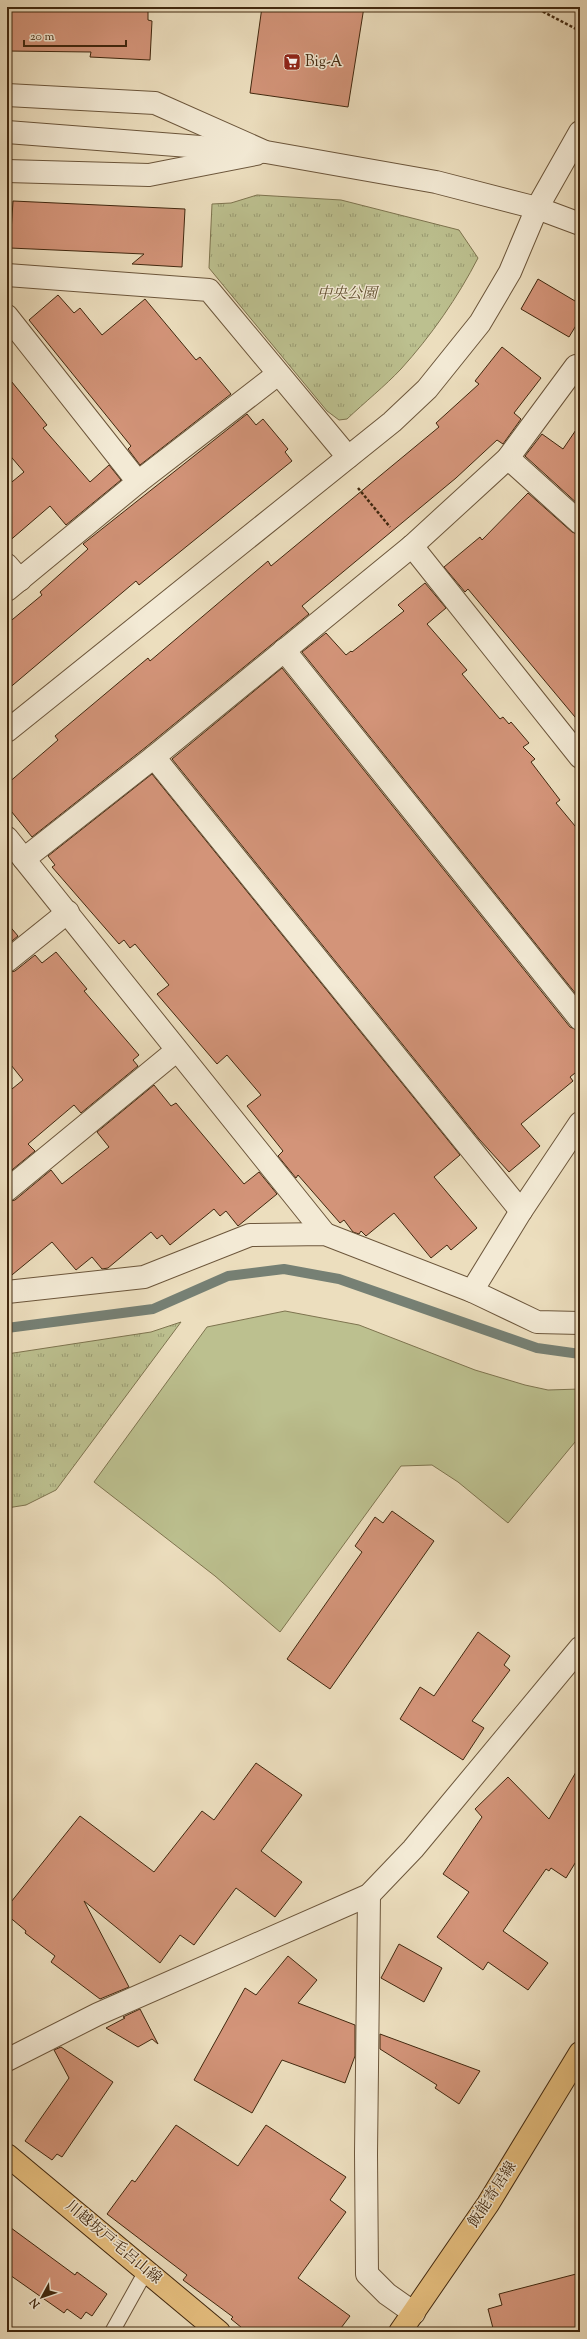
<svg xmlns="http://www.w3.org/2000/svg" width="587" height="2339" font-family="'Sorts Mill Goudy','Noto Serif JP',serif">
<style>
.grass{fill:url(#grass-tufts);stroke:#7e744f}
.pitch{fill:#bcc08f;stroke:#7e744f}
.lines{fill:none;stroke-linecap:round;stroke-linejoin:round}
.stream{stroke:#768074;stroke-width:10}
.building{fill:#d39479;stroke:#41280f}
.service-casing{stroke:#6c563b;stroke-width:16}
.minor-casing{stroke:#6c563b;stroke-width:24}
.tertiary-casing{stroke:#6c563b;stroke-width:24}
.primary-casing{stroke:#41280f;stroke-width:24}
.path{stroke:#41280f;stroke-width:2.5;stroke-dasharray:3 2;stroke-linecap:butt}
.service{stroke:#f3ead5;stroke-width:14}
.minor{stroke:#f3ead5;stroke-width:22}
.tertiary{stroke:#f3ead5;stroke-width:22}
.primary{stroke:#e6bf7f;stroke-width:22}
.labels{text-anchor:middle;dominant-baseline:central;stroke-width:3;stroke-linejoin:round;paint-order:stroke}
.poi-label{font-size:15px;fill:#41280f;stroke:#f3ead5;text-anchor:start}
.park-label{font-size:15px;font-style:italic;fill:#604e2f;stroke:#f3ead5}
.street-label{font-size:15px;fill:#41280f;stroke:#f3ead5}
</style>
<defs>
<pattern id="grass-tufts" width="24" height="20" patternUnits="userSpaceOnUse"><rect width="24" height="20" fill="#bcc08f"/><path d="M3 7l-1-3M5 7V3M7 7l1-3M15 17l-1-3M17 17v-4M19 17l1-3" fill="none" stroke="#9a9c73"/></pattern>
</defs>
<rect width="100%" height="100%" fill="#ecdebe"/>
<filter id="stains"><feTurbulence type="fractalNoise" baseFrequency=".005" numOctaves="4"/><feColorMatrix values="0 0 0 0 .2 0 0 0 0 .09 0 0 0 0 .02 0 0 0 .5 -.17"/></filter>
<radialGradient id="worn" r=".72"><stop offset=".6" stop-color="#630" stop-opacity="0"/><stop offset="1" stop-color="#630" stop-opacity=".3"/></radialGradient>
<g class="grass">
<path d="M257,195L341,200L459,230L478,258C458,297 431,336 401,369C385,386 365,402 347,419L339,420L327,411L209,268L212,204L231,203Z"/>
<path d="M181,1322L56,1490L26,1505L7,1508V1354L151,1332Z"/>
</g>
<path class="pitch" d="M285,1311L359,1325L475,1370L525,1385L548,1390L580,1389V1436L508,1523L458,1482L432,1465L401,1466L280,1632L215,1576L94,1482L207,1327Z"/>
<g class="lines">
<path class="stream" d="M7,1328L153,1309L228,1276L284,1269L339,1279L537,1348L580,1354"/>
</g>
<g class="building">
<path d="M7,7H148V20L152,21L150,60L90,57L91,52L7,51Z"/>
<path d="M262,7H364L348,107L250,93Z"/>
<path d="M13,201L185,209L182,267L132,264L144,254L10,248Z"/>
<path d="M538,279L580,304V319L569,337L521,309Z"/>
<path d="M58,295L74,313L80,308L102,335L145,299L196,360L200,357L231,394L140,465L128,449L131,446L29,320Z"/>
<path d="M502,347L541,378L514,413L521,419L503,444L497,440L456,478L302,606L309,614L146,747L32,837L7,806V784L58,740L55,736L148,658L150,661L268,561L271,566L439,427L436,423L479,384L475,381Z"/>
<path d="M7,376L47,425L43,428L90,482L109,465L121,480L66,525L50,506L7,543V486L24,472L7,452Z"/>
<path d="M247,414L256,425L263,419L288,449L285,452L292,461L139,585L136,581L7,690V624L42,595L40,592L88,549L83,544Z"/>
<path d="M580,424V506L525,456L542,434L563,449Z"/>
<path d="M528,493L572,532L580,535V723L468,589L465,592L444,567L480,537L482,540Z"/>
<path d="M425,583L446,608L427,624L467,670L462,674L500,719L503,717L509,724L511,722L529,743L523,747L535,759L531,762L560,800L556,803L580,832V999L302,652L326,633L346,655L351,651L352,652L404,611L398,605Z"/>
<path d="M282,668L570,1027L580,1031V1069L570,1077L573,1081L521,1124L540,1146L509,1172L479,1139L172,759Z"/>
<path d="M152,774L460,1155L434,1177L477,1228L451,1250L447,1245L431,1258L394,1213L366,1236L361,1231L359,1234L353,1232L344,1220L340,1223L298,1175L296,1178L278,1156L283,1151L247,1106L261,1095L227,1055L217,1064L157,994L169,985L135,944L130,948L124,940L119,944L52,867L55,865L48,856Z"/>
<path d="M7,923L18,936L7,945Z"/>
<path d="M56,952L87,989L84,991L139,1055L133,1060L138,1066L81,1113L74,1105L28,1144L35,1151L7,1174V1093L23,1080L7,1060V973L15,971L35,955L42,963Z"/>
<path d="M154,1085L171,1106L176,1103L244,1184L259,1172L277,1194L238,1226L226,1211L220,1216L214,1209L170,1245L162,1235L157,1239L151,1232L108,1268L102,1269L92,1257L76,1270L52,1242L7,1279V1202L15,1200L51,1170L62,1184L109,1147L97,1132Z"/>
<path d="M392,1511L434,1541L330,1689L287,1659L362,1552L355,1546L375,1517L383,1523Z"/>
<path d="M478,1632L510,1656L504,1665L510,1670L472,1721L484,1728L463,1760L400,1719L420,1687L434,1696Z"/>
<path d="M256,1763L302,1795L261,1851L302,1882L275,1917L236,1888L194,1945L180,1935L160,1963L84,1901L129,1987L100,1999L51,1962L55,1956L25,1933L26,1931L7,1915V1907L80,1816L154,1872L202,1811L214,1820Z"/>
<path d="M580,1765V1855L566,1878L551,1868L549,1871L546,1869L503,1931L548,1963L528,1990L488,1962L483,1970L437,1937L469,1892L443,1874L482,1817L475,1809L508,1777L549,1819Z"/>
<path d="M399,1944L442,1968L424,2002L381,1978Z"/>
<path d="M288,1956L317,1980L298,2003L355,2025V2056L345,2083L282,2060L252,2113L194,2080L245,1988L256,1995Z"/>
<path d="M140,2009L158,2044L152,2039L138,2047L106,2028L125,2018L123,2017Z"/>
<path d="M380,2034L480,2071L459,2104L435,2088L437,2085L380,2049Z"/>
<path d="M61,2047L113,2082L62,2157L57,2154L52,2160L25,2141L69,2078L54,2050Z"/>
<path d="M176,2125L238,2166L266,2125L346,2177L330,2200L346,2212L298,2278L350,2316L338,2332H247L231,2319L233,2317L183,2280L187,2275L107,2214L132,2180L135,2182Z"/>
<path d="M7,2225L75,2275L77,2272L107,2294L92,2316L86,2312L81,2319L67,2309L64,2313L7,2273Z"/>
<path d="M580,2273V2332H494L488,2309L502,2305L499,2294Z"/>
</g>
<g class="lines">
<defs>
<path id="service" d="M112,2332L146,2271"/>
<g id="minor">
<path d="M7,95L155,103L263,151"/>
<path d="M7,171L149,175L256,154"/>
<path d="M7,275L209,290L348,457"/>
<path d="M7,316L138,482"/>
<path d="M508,458L580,523"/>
<path d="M412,546L580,757"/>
<path d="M7,565L20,580"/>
<path d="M7,590L138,482L278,374"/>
<path d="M284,650L580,1019"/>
<path d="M154,757L521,1211"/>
<path d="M7,838L325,1234"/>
<path d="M24,859L154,757L412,546L508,458L576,366L580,368"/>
<path d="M7,961L68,912"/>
<path d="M7,1190L176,1051"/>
<path d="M472,1291L537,1322L580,1323"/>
<path d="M7,1292L144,1277L250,1235L325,1234L472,1291L521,1211L580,1123"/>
<path d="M369,1895L366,2154L367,2274L387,2294L414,2313"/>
<path d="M7,2060L98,2014L369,1895L413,1849L580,1648"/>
</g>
<g id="tertiary">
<path d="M7,132L266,152L436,182L537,208L580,224"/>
<path d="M7,731L392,422L427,389L480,323L510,272L537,208L580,132"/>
</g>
<g id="primary">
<path d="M7,2155L219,2332"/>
<path d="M400,2332L488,2204L580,2053"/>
</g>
</defs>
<use href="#service" class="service-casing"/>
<use href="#minor" class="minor-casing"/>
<use href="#tertiary" class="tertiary-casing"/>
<use href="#primary" class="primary-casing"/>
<g class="path">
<path d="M534,7L580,31"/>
<path d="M358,488L390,527"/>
</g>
<use href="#service" class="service"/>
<use href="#minor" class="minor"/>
<use href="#tertiary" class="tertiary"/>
<use href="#primary" class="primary"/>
</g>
<defs>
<symbol id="supermarket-square" viewBox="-11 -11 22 22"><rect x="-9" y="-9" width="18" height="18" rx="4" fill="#8f2418" stroke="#f3ead5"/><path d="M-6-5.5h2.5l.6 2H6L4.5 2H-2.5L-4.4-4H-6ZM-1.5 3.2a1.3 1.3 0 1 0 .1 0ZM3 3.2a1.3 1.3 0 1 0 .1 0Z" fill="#fff"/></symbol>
</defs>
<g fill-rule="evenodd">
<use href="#supermarket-square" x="282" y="52" width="20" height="20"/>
</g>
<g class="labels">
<g class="poi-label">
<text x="305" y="62">Big-A</text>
</g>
<g class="park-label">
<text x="347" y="294">中央公園</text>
</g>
<g class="street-label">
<text transform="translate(493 2195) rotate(-57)">飯能寄居線</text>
<text transform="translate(113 2243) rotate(40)">川越坂戸毛呂山線</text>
</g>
</g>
<rect width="587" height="2339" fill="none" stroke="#ecdebe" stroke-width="24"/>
<rect x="8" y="8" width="571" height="2323" fill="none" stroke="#41280f" stroke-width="2"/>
<rect x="12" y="12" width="563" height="2315" fill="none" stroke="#41280f"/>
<g transform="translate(42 2297) rotate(230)" stroke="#f3ead5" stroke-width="3" paint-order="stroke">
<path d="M0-3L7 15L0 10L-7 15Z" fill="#41280f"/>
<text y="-6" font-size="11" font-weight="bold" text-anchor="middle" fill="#41280f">N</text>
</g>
<path d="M24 40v6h102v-6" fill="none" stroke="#41280f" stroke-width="2"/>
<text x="30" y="40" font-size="12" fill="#41280f" stroke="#f3ead5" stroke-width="3" paint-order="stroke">20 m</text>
<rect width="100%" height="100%" filter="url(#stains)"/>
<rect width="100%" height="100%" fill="url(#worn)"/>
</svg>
